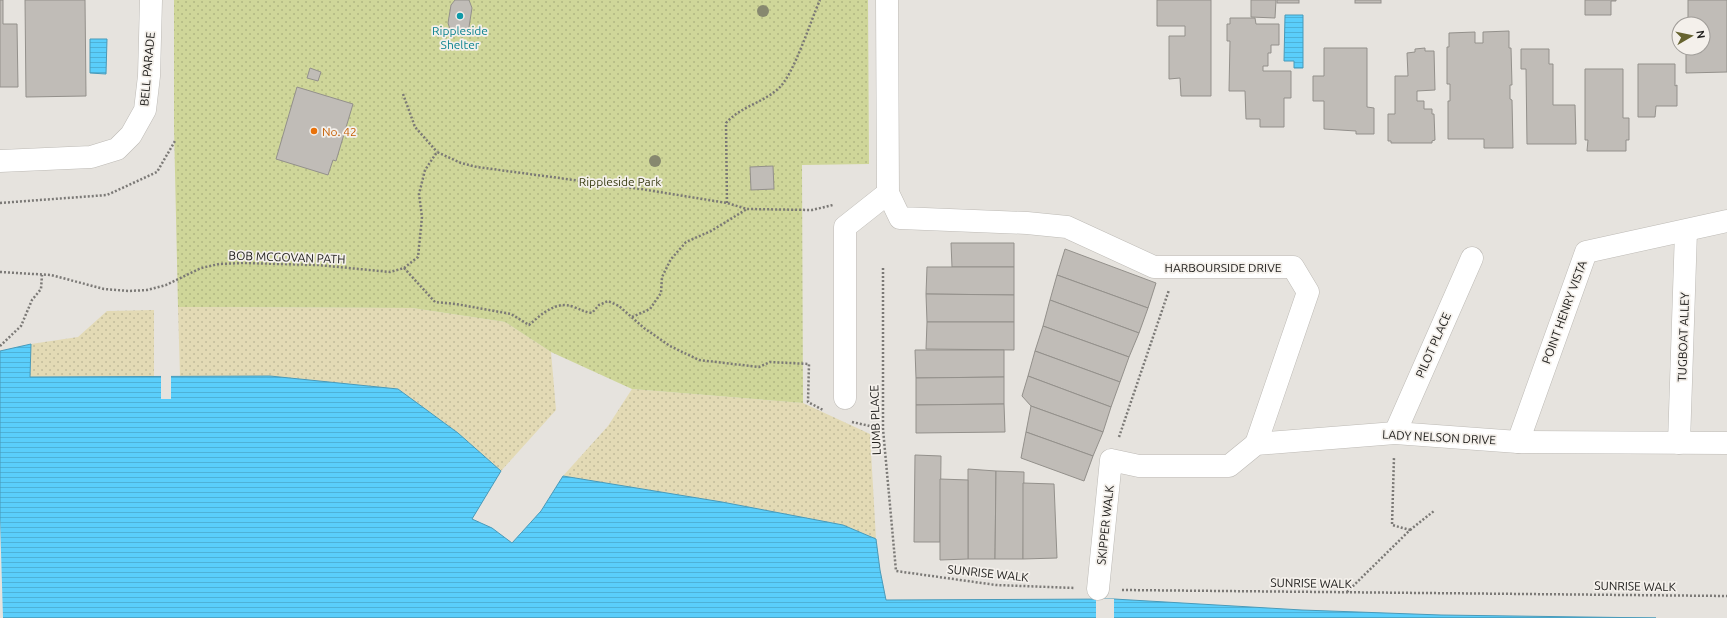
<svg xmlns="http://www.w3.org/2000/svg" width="1727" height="618" font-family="Ubuntu,sans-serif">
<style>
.sand{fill:url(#sand-dots)}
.park{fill:url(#park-dots)}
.water{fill:url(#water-rules);stroke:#499ab9}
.pier{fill:#e6e3de}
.building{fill:#c0bcb7;stroke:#93908b}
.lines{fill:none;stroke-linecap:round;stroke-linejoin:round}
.minor-casing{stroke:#bdbab5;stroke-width:23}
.path{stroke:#7b7976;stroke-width:2.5;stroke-dasharray:2 2;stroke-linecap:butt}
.minor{stroke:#fff;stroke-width:22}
.tree{fill:#87886f}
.culture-dot{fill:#0f9aa8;stroke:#f4f0eb;stroke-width:1.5}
.food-dot{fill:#e8710a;stroke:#f4f0eb;stroke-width:1.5}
.labels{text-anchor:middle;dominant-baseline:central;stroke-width:3.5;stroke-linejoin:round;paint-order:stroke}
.culture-label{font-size:12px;fill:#0d838f;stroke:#f4f0eb}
.street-label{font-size:12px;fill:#22211f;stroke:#f4f0eb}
.food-label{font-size:12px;fill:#c56008;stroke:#f4f0eb;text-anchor:start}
.park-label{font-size:12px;fill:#393d14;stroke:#f4f0eb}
</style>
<defs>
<pattern id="sand-dots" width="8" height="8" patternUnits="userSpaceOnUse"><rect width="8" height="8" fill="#e3dab5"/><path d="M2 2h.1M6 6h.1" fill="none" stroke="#c2bb9b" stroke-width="1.8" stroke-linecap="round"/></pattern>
<pattern id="park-dots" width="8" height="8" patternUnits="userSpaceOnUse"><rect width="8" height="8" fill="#cfd699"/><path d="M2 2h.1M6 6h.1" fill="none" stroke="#b1b783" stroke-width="1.8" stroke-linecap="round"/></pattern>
<pattern id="water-rules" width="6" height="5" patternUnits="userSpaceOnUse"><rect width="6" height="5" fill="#5acefb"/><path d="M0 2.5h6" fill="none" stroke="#4eb1d7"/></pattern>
</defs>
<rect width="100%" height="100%" fill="#e6e3de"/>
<g class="sand">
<path d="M178,307L412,308L505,322L551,352L556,410L501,471L458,433L398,389L270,376H180Z"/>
<path d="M154,310V376L30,377L31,344L78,337L107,311Z"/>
<path d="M632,389L803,403L870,434L876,539L843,525L722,502L563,476L608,426Z"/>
</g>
<path class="park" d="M174,0H868L869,164L802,165L803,403L632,389L551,352L505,322L412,308L178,307L174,127Z"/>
<g class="water">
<path d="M1285,15H1303V68H1294V61H1284Z"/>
<path d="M90,39H107L106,74L90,73Z"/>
<path d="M31,344L30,377L270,376L398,389L458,433L501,471L472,519L492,528L512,543L541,511L563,476L722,502L843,525L876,539L880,570L886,600L1114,599L1302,610L1441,615L1656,618H0V351Z"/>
</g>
<g class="pier">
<rect x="161" y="374" width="10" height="25"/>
<path d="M0,518L3,618H0Z"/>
<rect x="1096" y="599" width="18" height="19"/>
</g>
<g class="building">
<path d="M0,0H3V24H17L18,87H0Z"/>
<path d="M25,0H85L86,96L26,97Z"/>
<path d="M455,0H469L472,8L469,27L463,35L451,33L448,23L451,5Z"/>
<path d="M1157,0H1211V96H1181L1180,78L1169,79V36H1185V26H1157Z"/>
<path d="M1251,0H1276L1275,18L1251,17Z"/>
<rect x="1277" y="0" width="22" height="3"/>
<rect x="1355" y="0" width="26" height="3"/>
<path d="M1585,0H1616V1H1611V15H1585Z"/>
<path d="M1688,0H1727V72L1686,73V48H1703V24H1685V21H1688Z"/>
<path d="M1230,18H1255L1256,24H1279V45H1271V53H1268V66H1263V71H1291V98H1284V127H1260V119H1246L1245,91H1229L1230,41H1227V24H1230Z"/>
<path d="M1509,31V48H1511L1512,85H1510V99L1512,100L1513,148H1484V139H1448V101H1450V84H1447V47H1449V33L1475,32V43H1483V32Z"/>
<path d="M1324,48H1367V107L1374,108V134H1356V131L1324,129V101H1313V76H1324Z"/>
<path d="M1425,48V51H1434L1435,90L1417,91V101H1424V109H1432V114H1434L1435,140L1432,141V143H1391V141H1388V114H1395V76H1408L1407,53L1415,52V49Z"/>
<path d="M1521,49H1549V64H1553V105H1575L1576,144H1527L1526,69H1521Z"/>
<path d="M1638,64H1675V86L1677,85V106H1656L1655,117H1638Z"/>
<path d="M310,68L321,72L318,81L307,78Z"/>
<path d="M1585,69H1623V118H1629V140H1626V151H1587L1588,140H1585Z"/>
<path d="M297,87L353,104L336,161L333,160L328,175L276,159Z"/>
<path d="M773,166L774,189L751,190L750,167Z"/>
<path d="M951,243H1014V267H952Z"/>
<path d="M1065,249L1156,283L1148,308L1057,275Z"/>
<path d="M927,267H1014V295L926,294Z"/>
<path d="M1057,275L1148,308L1139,333L1050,300Z"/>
<path d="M926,294L1014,295V322H927Z"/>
<path d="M1050,300L1139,333L1129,357L1043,326Z"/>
<path d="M927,322H1014V350L926,349Z"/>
<path d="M1043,326L1129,357L1120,382L1035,351Z"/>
<path d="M915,350H1004V377L916,378Z"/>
<path d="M1035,351L1120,382L1111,407L1028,376Z"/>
<path d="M1028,376L1111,407L1103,432L1031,406L1022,396Z"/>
<path d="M1004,377V404L916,405V378Z"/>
<path d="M1004,404L1005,432L916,433V405Z"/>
<path d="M1031,406L1103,432L1093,456L1026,432Z"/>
<path d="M1026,432L1093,456L1084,481L1021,458Z"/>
<path d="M915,455L941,456L940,542H914Z"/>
<path d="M968,469L996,471L995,559H968Z"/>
<path d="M996,471L1024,472L1023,559H995Z"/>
<path d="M940,479L968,480V559L940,560Z"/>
<path d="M1023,483L1054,484L1057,558L1023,559Z"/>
</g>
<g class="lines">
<defs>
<g id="minor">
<path d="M887,0L888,193L900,218L1027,223L1067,227L1154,267H1293L1308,292L1256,444"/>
<path d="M0,161L91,157L117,149L131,135L145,110L149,76L151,0"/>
<path d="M845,398V227L888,193"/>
<path d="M1395,433L1472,258"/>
<path d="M1518,442L1586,252L1727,221"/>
<path d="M1679,443L1686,231"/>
<path d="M1098,589L1111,460L1139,466H1229L1256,444L1395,433L1518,442L1727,443"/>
</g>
</defs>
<use href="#minor" class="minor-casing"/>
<g class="path">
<path d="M403,94L415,127L437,152"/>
<path d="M0,203L107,195L157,172L175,141"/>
<path d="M727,203L726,123C740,107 762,103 778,89C794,75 810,22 820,0"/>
<path d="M404,268L435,302L456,304L511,314L529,325C542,314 556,300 574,307C581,310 585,312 592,313L599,305L608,301L619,306L644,328L670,346L699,360L759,367L770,362L809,364L808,402L823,410"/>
<path d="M883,268V429L896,571L996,585L1075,588"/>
<path d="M0,272L51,275L104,289L129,291L147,290L166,285L201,268L219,264L244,263L318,265L390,272L404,268L418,257L422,217L419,194L425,170L437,152L461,163L477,167L641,189L727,203L747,209L812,210L833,205"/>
<path d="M632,317L650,309L661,293L662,277L671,259L686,242L711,231L747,209"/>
<path d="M0,346L21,326L32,300L41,289L42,275"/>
<path d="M852,422L883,429"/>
<path d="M1119,437L1169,290"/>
<path d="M1410,530L1434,511"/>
<path d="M1122,590L1727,596"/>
<path d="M1347,592L1410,530L1392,525L1394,457"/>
</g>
<use href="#minor" class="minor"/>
</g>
<g class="tree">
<circle cx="763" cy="11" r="6"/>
<circle cx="655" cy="161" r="6"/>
</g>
<circle class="culture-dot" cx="460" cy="16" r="4"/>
<circle class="food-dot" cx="314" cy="131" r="4"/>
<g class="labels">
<g class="culture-label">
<text x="460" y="30">Rippleside<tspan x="460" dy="14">Shelter</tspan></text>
</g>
<g class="street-label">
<text transform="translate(147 69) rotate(-85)">BELL PARADE</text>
<text transform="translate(287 257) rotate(2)">BOB MCGOVAN PATH</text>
<text x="1223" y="267">HARBOURSIDE DRIVE</text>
<text transform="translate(1564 312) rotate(-70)">POINT HENRY VISTA</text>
<text transform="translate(1683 337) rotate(-88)">TUGBOAT ALLEY</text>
<text transform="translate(1433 345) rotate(-66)">PILOT PLACE</text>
<text transform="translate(875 420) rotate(-92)">LUMB PLACE</text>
<text transform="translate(1439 437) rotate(3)">LADY NELSON DRIVE</text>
<text transform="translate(1105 525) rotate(-84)">SKIPPER WALK</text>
<text transform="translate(988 573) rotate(6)">SUNRISE WALK</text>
<text transform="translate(1311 583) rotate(1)">SUNRISE WALK</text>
<text transform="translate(1635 586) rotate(1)">SUNRISE WALK</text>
</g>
<g class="food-label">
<text x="322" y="131">No. 42</text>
</g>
<g class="park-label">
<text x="620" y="181">Rippleside Park</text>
</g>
</g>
<g transform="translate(1691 36) rotate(81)"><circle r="19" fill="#f4f0eb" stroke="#a09d99"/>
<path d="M0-3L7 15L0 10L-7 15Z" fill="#66632f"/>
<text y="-6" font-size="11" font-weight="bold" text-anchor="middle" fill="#22211f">N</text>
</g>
</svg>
